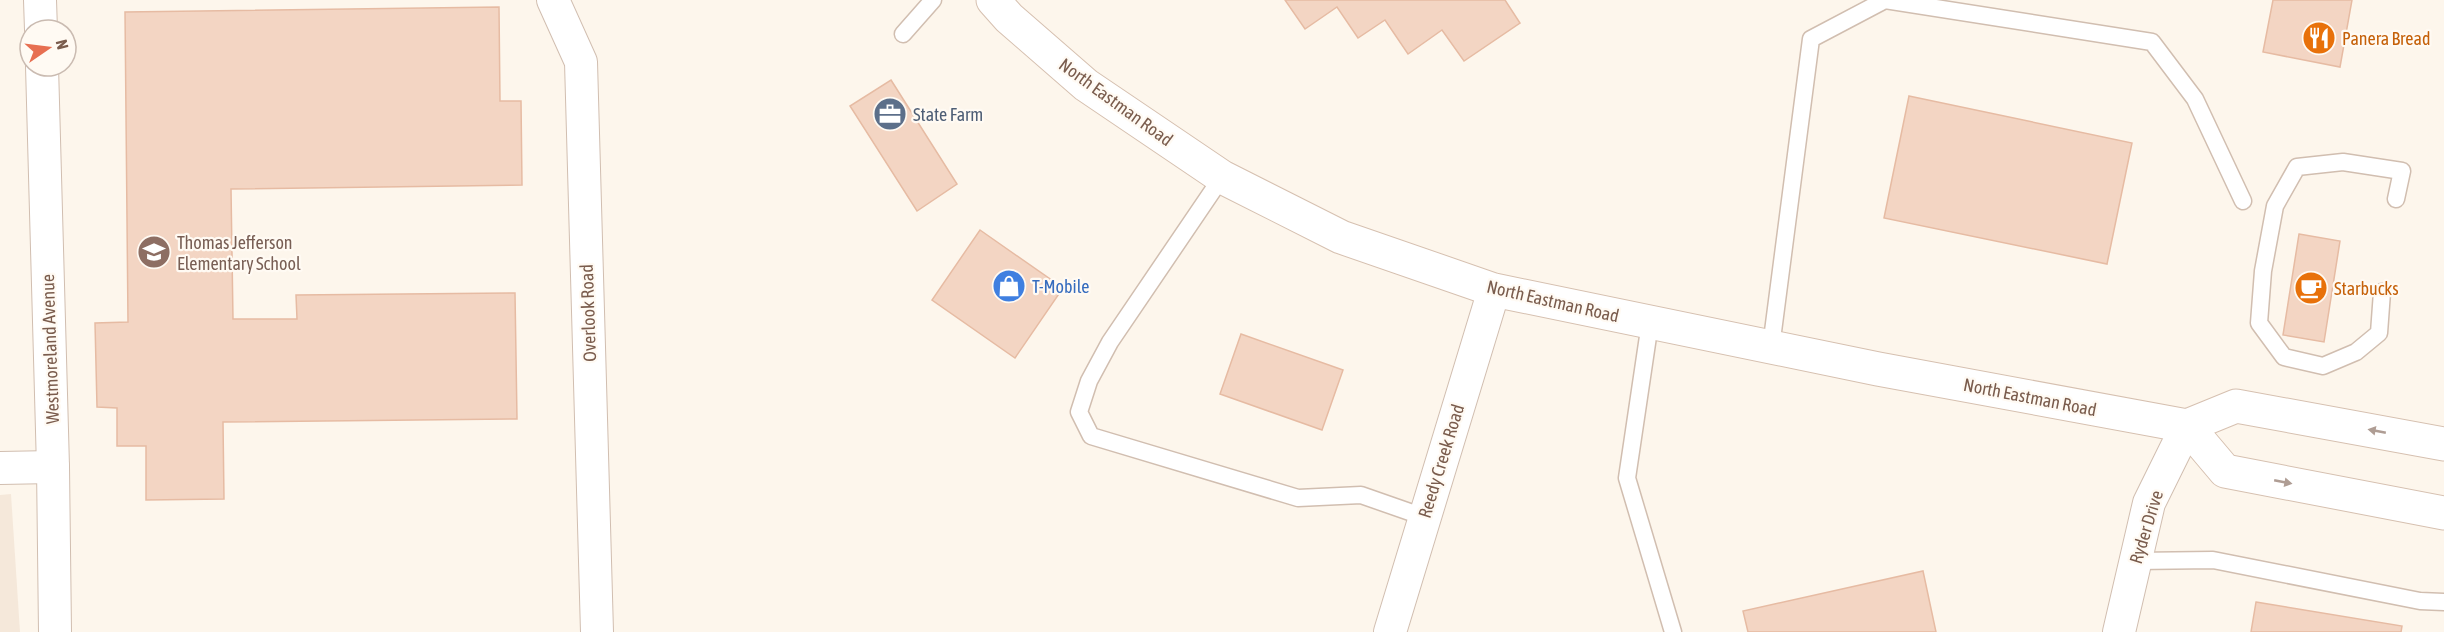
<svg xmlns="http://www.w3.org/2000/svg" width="2444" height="632" font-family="'Asap Condensed',sans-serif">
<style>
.residential{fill:#f5e8da}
.building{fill:#f3d5c3;stroke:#e6bba3;stroke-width:1.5}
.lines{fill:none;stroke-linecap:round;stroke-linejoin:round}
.lane-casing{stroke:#d1beb0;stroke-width:19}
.street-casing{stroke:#d1beb0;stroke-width:34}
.secondary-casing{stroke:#d6c0b0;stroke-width:35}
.lane{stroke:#fff;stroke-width:16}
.street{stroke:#fff;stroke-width:32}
.secondary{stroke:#fff;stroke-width:33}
.oneway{fill:#af9d94}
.labels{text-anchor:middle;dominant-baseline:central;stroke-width:4.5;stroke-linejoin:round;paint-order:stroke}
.food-label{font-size:18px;fill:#c56008;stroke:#fffaf3;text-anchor:start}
.street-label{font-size:18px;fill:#7a5c4d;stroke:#fffaf3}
.service-label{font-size:18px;fill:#4e5e75;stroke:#fffaf3;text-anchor:start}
.education-label{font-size:18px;fill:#785e54;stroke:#fffaf3;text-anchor:start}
.shop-label{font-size:18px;fill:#366cbe;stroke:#fffaf3;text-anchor:start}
</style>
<rect width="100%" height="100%" fill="#fdf6ec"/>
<path class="residential" d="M11,494L20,632H0V495Z"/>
<g class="building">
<path d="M1285,0H1505L1520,23L1464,61L1442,30L1408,54L1385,20L1358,38L1337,7L1305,29Z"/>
<path d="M2273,0H2352L2340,67L2263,52Z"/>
<path d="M499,7L500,101H521L522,185L231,189L233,319H297L296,295L515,293L517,419L223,422L224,499L146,500V446H117V408L97,407L95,323L128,322L125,12Z"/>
<path d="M891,80L957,184L917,211L850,106Z"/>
<path d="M1909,96L2132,143L2107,264L1884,218Z"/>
<path d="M980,230L1063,288L1015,358L932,300Z"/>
<path d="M2299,234L2340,241L2324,342L2283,335Z"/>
<path d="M1241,334L1343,370L1322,430L1220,394Z"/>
<path d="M1923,571L1936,632H1748L1743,611Z"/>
<path d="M2256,602L2402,626L2401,632H2251Z"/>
</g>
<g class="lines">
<defs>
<g id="lane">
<path d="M903,34L933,0"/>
<path d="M1222,177L1110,342L1089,381L1079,412L1091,436L1298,498L1361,495L1424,517"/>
<path d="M2382,292L2379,333L2356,352L2323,366L2284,357L2259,323L2263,271L2275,206L2297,167L2343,162L2402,171L2396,199"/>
<path d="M1650,323L1627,478L1673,632"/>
<path d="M1771,347L1811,39L1885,0L2152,42L2195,99L2243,201"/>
<path d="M2135,561L2213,560L2420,601L2444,602"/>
</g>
<g id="street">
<path d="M40,0L41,30"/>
<path d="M553,0L581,62L597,632"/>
<path d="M42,66L53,467L55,632"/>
<path d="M0,468L53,467"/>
<path d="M1390,632L1494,290"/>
<path d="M2119,632L2149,503L2187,426"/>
</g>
<g id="secondary">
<path d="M993,0L1009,18L1086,85L1222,177L1341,237L1494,290L1878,369L2187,426L2236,406L2444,444"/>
<path d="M2187,426L2225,471L2444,513"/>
</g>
</defs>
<use href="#lane" class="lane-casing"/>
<use href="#street" class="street-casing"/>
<use href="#secondary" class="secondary-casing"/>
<use href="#lane" class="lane"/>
<use href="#street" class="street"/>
<use href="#secondary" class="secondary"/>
</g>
<defs><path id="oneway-solid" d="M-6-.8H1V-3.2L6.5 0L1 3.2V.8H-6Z" transform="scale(1.5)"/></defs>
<g class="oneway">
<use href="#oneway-solid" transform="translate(2377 431) rotate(-169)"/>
<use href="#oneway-solid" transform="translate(2283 482) rotate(11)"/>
</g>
<defs>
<symbol id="restaurant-disc" viewBox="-11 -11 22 22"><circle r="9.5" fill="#e8710a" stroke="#fffaf3"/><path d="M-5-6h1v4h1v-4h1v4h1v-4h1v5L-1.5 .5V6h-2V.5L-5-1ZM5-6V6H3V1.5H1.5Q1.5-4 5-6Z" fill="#fff"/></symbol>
<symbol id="office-disc" viewBox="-11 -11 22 22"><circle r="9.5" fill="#5c6f8a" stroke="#fffaf3"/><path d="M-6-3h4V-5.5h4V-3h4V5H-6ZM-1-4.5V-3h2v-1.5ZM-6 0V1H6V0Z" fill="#fff"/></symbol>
<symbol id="school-disc" viewBox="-11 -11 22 22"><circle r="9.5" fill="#8d6e63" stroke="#fffaf3"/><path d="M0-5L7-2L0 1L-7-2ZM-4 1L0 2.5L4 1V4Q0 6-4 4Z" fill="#fff"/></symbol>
<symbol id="shop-disc" viewBox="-11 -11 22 22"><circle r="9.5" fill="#3f7fe0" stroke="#fffaf3"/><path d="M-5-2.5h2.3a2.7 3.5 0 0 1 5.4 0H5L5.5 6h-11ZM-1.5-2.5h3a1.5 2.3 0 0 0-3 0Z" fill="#fff"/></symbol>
<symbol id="cafe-disc" viewBox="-11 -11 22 22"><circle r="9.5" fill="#e8710a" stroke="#fffaf3"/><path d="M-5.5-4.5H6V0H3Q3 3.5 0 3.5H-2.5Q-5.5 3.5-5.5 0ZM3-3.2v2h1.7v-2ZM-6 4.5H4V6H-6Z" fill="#fff"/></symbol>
</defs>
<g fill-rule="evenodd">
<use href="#restaurant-disc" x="2300" y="19" width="38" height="38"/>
<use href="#office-disc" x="871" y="95" width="38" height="38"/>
<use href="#school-disc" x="135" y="233" width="38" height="38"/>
<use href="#shop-disc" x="990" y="267" width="38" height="38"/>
<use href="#cafe-disc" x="2292" y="269" width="38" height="38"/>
</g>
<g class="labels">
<g class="food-label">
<text x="2342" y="38">Panera Bread</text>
<text x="2334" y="288">Starbucks</text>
</g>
<g class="street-label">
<text transform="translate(1116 102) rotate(36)">North Eastman Road</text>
<text transform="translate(1553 301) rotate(13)">North Eastman Road</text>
<text transform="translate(588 313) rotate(-92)">Overlook Road</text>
<text transform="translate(50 349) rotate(-92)">Westmoreland Avenue</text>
<text transform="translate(2030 397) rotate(11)">North Eastman Road</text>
<text transform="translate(1441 461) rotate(-73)">Reedy Creek Road</text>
<text transform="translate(2146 527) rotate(-73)">Ryder Drive</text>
</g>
<g class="service-label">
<text x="913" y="114">State Farm</text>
</g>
<g class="education-label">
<text x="177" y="242">Thomas Jefferson<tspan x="177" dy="21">Elementary School</tspan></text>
</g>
<g class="shop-label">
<text x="1032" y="286">T-Mobile</text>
</g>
</g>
<g transform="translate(48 48) rotate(76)"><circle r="28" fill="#fffaf3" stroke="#cabbb1" stroke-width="1.5"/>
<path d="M0-4.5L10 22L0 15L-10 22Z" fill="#e76f51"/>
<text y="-9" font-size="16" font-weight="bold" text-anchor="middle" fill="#7a5c4d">N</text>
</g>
</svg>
